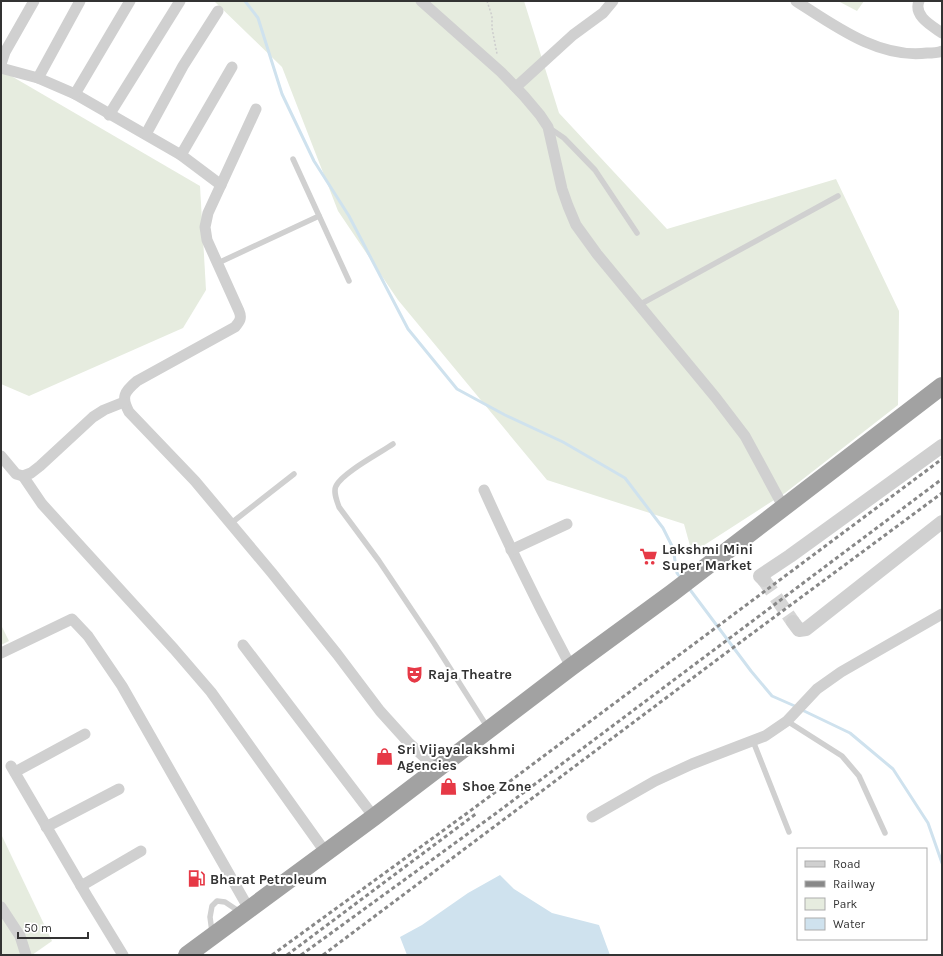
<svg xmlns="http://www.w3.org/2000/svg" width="943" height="956" font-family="Karla,sans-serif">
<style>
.green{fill:#e6ecdf}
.water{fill:#cfe2ee}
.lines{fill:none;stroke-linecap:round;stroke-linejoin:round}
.stream{stroke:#cfe2ee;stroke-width:3}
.tertiary-tunnel{stroke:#d6d6d6;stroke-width:14;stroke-dasharray:14 7;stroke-linecap:butt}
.path{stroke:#cdcdcd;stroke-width:1.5;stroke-dasharray:2 2;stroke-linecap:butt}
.service{stroke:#d0d0d0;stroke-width:5.5}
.minor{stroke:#d0d0d0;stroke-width:11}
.tertiary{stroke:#d0d0d0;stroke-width:14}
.trunk{stroke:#a2a2a2;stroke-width:18}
.rail{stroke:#888;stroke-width:3;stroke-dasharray:4 3;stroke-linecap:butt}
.labels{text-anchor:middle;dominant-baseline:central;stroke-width:4;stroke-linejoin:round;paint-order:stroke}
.poi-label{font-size:14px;font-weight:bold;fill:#333;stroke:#fff;text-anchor:start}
</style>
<rect width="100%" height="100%" fill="#fff"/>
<g class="green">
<path d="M214,1H524L559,113L667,229L836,179L899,311L898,405L785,493L692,553L684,524L547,480L398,300L338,211L282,67Z"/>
<path d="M838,1H864L857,11Z"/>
<path d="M1,70L200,186L206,290L183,328L29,396L1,384Z"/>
<path d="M1,625L9,641L1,645Z"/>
<path d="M1,834L52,941L32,955H1Z"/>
</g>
<path class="water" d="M500,875L514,889L552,913L599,925L610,955H407L400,937L422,925L468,893Z"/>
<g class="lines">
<g class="stream">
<path d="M245,1L258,18L282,94L314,161L349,216L408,329L457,389L505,415L563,442L625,478L663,528L673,548L677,573L681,578"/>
<path d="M688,587L751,671L772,696L797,707"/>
<path d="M802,710L850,733L893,769L928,823L942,863"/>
</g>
<path class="tertiary-tunnel" d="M764,580L793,622"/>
<path class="path" d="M487,1L492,16V28L497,54"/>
<g class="service">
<path d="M548,127L564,138L595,170L637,233"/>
<path d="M293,159L349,281"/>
<path d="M218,263L319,216"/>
<path d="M639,305L838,196"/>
<path d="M393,444C380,453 342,473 336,486C333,492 337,501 339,507L379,561L434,643L488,728"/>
<path d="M230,524L294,474"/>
<path d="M787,721L842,756L859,776L885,833"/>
<path d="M753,741L789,832"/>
<path d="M212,932L210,917L212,906L217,901L225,902L240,912"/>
</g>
<g class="minor">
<path d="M421,1L501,72L524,96L540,115L548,127L562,189L568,206L576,225L597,254L716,398L745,436L784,508"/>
<path d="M796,1C835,26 879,59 927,53C932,53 937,53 942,51"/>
<path d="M919,1C913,16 932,26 942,33"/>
<path d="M1,64L5,52L34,1"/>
<path d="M1,68L38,78L75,94L181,155L221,185"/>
<path d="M38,78L80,1"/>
<path d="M516,87L573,35L603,13L613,1"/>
<path d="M75,94L130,1"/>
<path d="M256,109L208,213L205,227L207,240L239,311C242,318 240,321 235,327L137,381C124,392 121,397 129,412L195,481L272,573L337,654L380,711L408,742L437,769"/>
<path d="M109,115L180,1"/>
<path d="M146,134L183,66L218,11"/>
<path d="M181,155L232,67"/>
<path d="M1,456L16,474L23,476L31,473L40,466L93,417L104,410L124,402"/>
<path d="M23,476L42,504L174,649L211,692L326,853"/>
<path d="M484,490C511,550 540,609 571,667"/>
<path d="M511,550L567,524"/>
<path d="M243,645L374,817"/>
<path d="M1,653L72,619L88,636L122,686L249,909"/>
<path d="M11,766L87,896L123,955"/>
<path d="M15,772L85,734"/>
<path d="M592,817L655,781L692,764L765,736L787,721L817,689L841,672L942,614"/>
<path d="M46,827L119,789"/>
<path d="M81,886L141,851"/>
<path d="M1,907L20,936L26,955"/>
</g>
<g class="tertiary">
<path d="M764,580L760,576L790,556L942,446"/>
<path d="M793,622L799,630L806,629L942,522"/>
</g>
<path class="trunk" d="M187,955L374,817L571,667L672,593L942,386"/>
<g class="rail">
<path d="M272,955L470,811L942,459"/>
<path d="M287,955L477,813"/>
<path d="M301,955L495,814L942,479"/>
<path d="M323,955L738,644L942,493"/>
</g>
</g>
<defs>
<symbol id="supermarket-bare" viewBox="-9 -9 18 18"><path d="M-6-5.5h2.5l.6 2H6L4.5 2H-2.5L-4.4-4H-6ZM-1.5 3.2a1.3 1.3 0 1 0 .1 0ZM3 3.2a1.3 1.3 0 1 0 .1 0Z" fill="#e63946" stroke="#fff" stroke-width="2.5" paint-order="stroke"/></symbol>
<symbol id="theatre-bare" viewBox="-9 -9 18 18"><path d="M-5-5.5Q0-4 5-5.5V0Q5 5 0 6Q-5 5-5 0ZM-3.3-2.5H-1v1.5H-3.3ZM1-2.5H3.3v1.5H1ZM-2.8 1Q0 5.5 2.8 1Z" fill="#e63946" stroke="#fff" stroke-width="2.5" paint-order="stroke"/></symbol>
<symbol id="shop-bare" viewBox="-9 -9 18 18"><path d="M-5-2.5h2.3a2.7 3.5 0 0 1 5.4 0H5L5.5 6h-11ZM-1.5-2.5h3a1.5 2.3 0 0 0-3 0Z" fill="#e63946" stroke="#fff" stroke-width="2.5" paint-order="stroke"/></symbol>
<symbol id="fuel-bare" viewBox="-9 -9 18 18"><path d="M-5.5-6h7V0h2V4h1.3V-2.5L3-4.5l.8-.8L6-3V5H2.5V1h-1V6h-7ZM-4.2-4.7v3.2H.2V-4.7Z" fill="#e63946" stroke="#fff" stroke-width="2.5" paint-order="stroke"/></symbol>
</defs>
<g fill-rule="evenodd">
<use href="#supermarket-bare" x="636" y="544" width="25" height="25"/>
<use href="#theatre-bare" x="402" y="662" width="25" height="25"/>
<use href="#shop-bare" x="372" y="744" width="25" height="25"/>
<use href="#shop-bare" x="436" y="774" width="25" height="25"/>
<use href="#fuel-bare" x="184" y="866" width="25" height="25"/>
</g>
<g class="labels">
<g class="poi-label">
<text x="662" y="549">Lakshmi Mini<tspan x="662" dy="16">Super Market</tspan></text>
<text x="428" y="674">Raja Theatre</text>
<text x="397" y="749">Sri Vijayalakshmi<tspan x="397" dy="16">Agencies</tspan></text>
<text x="462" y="786">Shoe Zone</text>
<text x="210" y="879">Bharat Petroleum</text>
</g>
</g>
<rect width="943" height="956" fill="none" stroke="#333333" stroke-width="4"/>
<rect x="797" y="848" width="130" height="92" fill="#ffffff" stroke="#adadad"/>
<rect x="805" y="861" width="20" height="6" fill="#d0d0d0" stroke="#adadad"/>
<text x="833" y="868" font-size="12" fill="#333333">Road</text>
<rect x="805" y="881" width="20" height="6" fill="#888888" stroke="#adadad"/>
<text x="833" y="888" font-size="12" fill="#333333">Railway</text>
<rect x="805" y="898" width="20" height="12" fill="#e6ecdf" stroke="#adadad"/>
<text x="833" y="908" font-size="12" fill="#333333">Park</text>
<rect x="805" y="918" width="20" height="12" fill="#cfe2ee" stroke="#adadad"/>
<text x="833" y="928" font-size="12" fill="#333333">Water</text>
<path d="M18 932v6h70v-6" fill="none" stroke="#333333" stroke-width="2"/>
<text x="24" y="932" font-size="12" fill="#333333" stroke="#ffffff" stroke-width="3" paint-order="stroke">50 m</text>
</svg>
